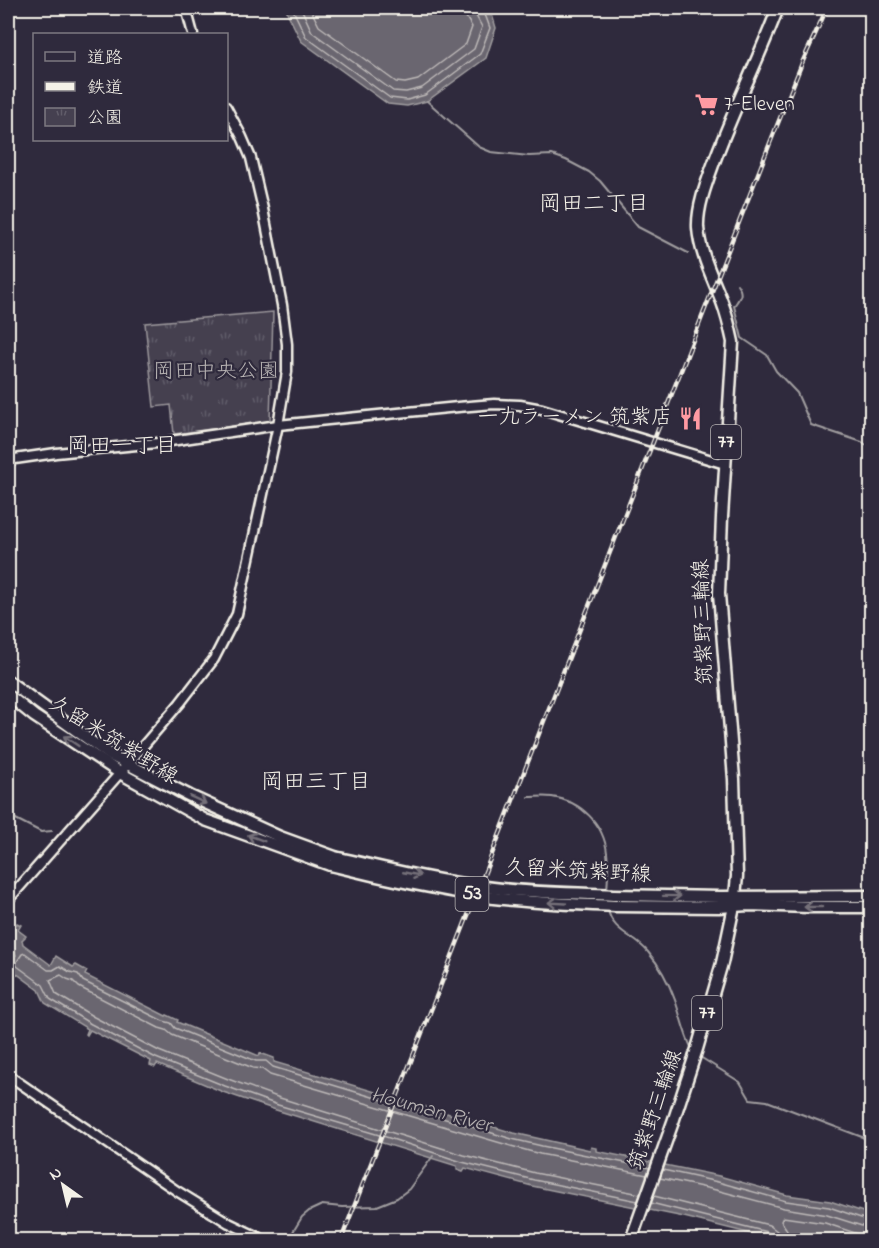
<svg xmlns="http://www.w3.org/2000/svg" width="879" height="1248" font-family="'Indie Flower','Klee One',sans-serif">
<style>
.park{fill:url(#park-tufts);stroke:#9c989c;stroke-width:1.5}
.water{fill:#6a6670;stroke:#a19ea0;stroke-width:1.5}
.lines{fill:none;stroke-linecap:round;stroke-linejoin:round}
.shore{stroke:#bdb9b8;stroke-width:1.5}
.stream{stroke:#a19ea0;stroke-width:2}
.tertiary-casing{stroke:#f4f1e8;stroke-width:13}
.primary-casing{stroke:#f4f1e8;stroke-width:15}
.tertiary{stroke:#2f2a3d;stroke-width:8}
.primary{stroke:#2f2a3d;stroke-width:10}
.rail-casing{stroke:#f4f1e8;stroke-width:4.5}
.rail{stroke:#2f2a3d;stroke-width:2;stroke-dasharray:7;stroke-linecap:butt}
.primary-bridge-casing{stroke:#f4f1e8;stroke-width:15;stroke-linecap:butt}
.primary-bridge{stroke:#2f2a3d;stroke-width:10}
.oneway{stroke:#747079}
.labels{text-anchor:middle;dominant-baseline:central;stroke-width:4.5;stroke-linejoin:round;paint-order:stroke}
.shield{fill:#2f2a3d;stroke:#b9b5b5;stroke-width:1.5}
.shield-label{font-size:20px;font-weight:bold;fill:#f4f1e8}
.poi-label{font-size:21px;fill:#f4f1e8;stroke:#2f2a3d;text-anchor:start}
.park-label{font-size:21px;fill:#b7b3b3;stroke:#2f2a3d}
.street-label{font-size:21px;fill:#f4f1e8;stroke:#2f2a3d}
.neighbourhood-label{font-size:22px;fill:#f4f1e8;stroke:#2f2a3d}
.water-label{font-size:22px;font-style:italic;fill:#b6b2b2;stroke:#2f2a3d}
</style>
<defs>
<pattern id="park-tufts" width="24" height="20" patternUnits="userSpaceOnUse" patternTransform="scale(1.5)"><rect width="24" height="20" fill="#454050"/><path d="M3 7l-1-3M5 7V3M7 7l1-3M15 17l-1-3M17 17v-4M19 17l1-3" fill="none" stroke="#605c69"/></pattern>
</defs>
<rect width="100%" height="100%" fill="#2f2a3d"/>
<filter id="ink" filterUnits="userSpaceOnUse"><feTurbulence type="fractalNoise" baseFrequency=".0167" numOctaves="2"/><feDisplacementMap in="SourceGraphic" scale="12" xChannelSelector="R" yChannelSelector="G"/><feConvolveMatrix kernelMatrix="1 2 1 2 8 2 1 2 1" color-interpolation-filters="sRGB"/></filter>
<g filter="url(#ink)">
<path class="park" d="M273,312L270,421L174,434L171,405L154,407L145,323Z"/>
<g class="water">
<path d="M288,8H482L491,11L496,28L486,58L427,101L407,106L388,104L301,41L287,12Z"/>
<path d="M17,923L21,925L18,930L26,936L22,940L23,944L51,965L56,956L73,967L76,965L87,971L85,975L166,1016L167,1015L178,1020L177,1022L259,1056L260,1053L274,1058V1062L514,1133L590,1150L591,1147L596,1148V1151L719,1176L787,1195L830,1201L866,1213L867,1210L871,1212V1240H776L684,1217L532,1186L465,1168L463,1171L457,1169V1166L276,1110L223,1092L157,1064L155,1067L150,1065L151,1061L90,1030L87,1035L86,1034L88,1029L45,1003L39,990L8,967V956L14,957L16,955C11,944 8,933 17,923Z"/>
</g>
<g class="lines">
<g class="shore">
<path d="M294,8V12L306,37L390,98L407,100L425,95L480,54L490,28L486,17L482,12V8"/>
<path d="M301,8L312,32L393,91L406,92L422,88L474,49L482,27L475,14L474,8"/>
<path d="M310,8L319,26L396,82L405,83L418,80L466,44L472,27L466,17L465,8"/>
<path d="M663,1170L718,1182L786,1201L829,1207L864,1219L872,1217"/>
<path d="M660,1178L716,1190L784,1208L827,1215L862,1226L872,1225"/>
<path d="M640,1194L535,1173L464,1155L280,1098L228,1079L159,1051L94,1017L56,994L50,980L61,975L67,979L73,981L79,987L159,1028L166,1030L172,1035L253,1068L262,1069L270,1075L511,1146L540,1154L647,1175"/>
<path d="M654,1196L769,1225L777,1231L779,1240"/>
<path d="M638,1201L534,1180L462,1162L386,1137L278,1105L225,1086L156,1058L91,1024L50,999L43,985L17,966L16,963L22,954L25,953L48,970H53L60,966L70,972L78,974L83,981L163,1021L171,1023L175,1028L256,1061H266L273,1067L512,1139L542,1146L650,1168"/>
<path d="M651,1203L767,1232L771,1235L772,1240"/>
<path d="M788,1240L787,1230L781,1221L783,1217L825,1223L861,1235L872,1234"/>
</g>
<g class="stream">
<path d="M427,101L479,147L491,152L529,156L552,155L566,160L589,172L600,181L638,227L688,253"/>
<path d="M737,284C744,294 740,297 734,306L742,338L767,355L776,371L797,393L811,425L862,442L872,449"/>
<path d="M528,797C536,797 544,796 552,797C581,801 604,824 607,853C609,866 608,879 607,891"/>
<path d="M8,815L41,832L52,831"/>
<path d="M608,909C611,931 635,936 648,952C660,966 669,983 675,1000C681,1017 684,1034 692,1049"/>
<path d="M697,1055L740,1082L750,1099L767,1101L862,1137L872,1142"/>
<path d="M288,1240L302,1217L309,1211L322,1205L342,1207L377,1206L397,1198L409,1189L433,1156"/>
</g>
<defs>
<g id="tertiary">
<path d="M186,8L193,34"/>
<path d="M8,460L56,453L157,443L278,425L458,407L494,404L520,405L542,409L725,464"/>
<path d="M8,900L120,773L180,703L214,659L237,614L278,425L287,372V344L282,305L263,209L251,158L242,137L226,107"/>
<path d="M8,1075L177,1191L229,1223L264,1240"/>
</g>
<g id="primary">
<path d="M8,681L110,755L190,796L280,837L335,857"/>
<path d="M8,695L34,716L120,773L205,820L330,865"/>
<path d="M613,895L720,897L872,896"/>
<path d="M615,906L719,907L748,905L809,907H872"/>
<path d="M631,1240L674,1119L697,1049L722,963L734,906L737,876L734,779L719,594L722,517L733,342C730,328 727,315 722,302C713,278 700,254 698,228C697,208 706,184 713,165C732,112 758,61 778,8"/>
</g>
</defs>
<use href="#tertiary" class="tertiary-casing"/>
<use href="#primary" class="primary-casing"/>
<use href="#tertiary" class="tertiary"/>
<use href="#primary" class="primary"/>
<defs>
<path id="rail" d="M341,1240L770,143L802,63L827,8"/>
</defs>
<use href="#rail" class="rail-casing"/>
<use href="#rail" class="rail"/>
<defs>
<g id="primary-bridge">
<path d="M335,857C387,869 440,882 493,888C533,893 573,893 613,895"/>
<path d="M330,865C382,878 434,889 487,897C530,903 573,904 615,906"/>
</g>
</defs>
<use href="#primary-bridge" class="primary-bridge-casing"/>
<use href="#primary-bridge" class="primary-bridge"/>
</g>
<defs><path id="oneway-shaft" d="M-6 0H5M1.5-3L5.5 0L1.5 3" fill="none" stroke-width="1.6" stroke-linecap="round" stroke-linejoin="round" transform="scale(1.5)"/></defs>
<g class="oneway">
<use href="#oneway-shaft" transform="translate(71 741) rotate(-146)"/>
<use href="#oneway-shaft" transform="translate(198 800) rotate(25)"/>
<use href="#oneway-shaft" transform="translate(256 838) rotate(-159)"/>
<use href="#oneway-shaft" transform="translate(412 874) rotate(11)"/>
<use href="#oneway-shaft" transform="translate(672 896) rotate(1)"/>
<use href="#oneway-shaft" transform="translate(557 903) rotate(-177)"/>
<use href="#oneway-shaft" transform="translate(813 907) rotate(-180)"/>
</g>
</g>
<defs>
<symbol id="supermarket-bare" viewBox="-9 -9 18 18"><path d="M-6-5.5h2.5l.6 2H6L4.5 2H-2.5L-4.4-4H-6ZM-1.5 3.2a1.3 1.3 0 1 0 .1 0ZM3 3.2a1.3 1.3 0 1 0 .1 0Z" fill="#ff9aa2" stroke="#2f2a3d" stroke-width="2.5" paint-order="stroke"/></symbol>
<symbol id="restaurant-bare" viewBox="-9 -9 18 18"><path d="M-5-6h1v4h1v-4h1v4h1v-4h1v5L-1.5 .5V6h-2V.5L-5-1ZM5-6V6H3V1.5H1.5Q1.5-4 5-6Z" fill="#ff9aa2" stroke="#2f2a3d" stroke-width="2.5" paint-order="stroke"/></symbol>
</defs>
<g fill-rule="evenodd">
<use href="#supermarket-bare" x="690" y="88" width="33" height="33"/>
<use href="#restaurant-bare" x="674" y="402" width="33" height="33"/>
</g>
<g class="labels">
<g class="shield">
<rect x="711" y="425" width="30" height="34" rx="4.5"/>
<rect x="455.5" y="877" width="33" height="34" rx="4.5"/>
<rect x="692" y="996" width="30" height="34" rx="4.5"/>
</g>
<g class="shield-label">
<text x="726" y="442">77</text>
<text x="472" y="894">53</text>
<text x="707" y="1013">77</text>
</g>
<g class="poi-label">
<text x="724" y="105">7-Eleven</text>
<text x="672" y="418" text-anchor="end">一九ラーメン 筑紫店</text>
</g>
<g class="park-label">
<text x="216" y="372">岡田中央公園</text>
</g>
<g class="street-label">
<text transform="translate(704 622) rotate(-92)">筑紫野三輪線</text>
<text transform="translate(113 741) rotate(32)">久留米筑紫野線</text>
<text transform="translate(578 872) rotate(3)">久留米筑紫野線</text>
<text transform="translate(656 1110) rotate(-71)">筑紫野三輪線</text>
</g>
<g class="neighbourhood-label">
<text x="594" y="205">岡田二丁目</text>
<text x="122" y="447">岡田一丁目</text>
<text x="316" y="783">岡田三丁目</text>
</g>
<g class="water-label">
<text transform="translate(431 1111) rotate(15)">Houman River</text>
</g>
</g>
<rect width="879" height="1248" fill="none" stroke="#2f2a3d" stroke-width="30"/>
<rect x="15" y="15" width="849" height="1218" fill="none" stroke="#f4f1e8" stroke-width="2" filter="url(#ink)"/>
<rect x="33" y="33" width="195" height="108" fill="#2f2a3d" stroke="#7e7a81" stroke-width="1.5"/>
<rect x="45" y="52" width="30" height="9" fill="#2f2a3d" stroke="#7e7a81" stroke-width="1.5"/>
<text x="87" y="63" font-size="18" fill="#f4f1e8">道路</text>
<rect x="45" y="82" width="30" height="9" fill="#f4f1e8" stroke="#7e7a81" stroke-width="1.5"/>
<text x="87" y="93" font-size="18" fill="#f4f1e8">鉄道</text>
<rect x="45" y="108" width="30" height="18" fill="url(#park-tufts)" stroke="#7e7a81" stroke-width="1.5"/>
<text x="87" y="123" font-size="18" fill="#f4f1e8">公園</text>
<g transform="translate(63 1185) rotate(326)" stroke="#2f2a3d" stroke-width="4.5" paint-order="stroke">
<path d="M0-4.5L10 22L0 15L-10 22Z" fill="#f4f1e8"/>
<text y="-9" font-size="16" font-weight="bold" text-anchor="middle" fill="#f4f1e8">N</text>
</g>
</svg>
